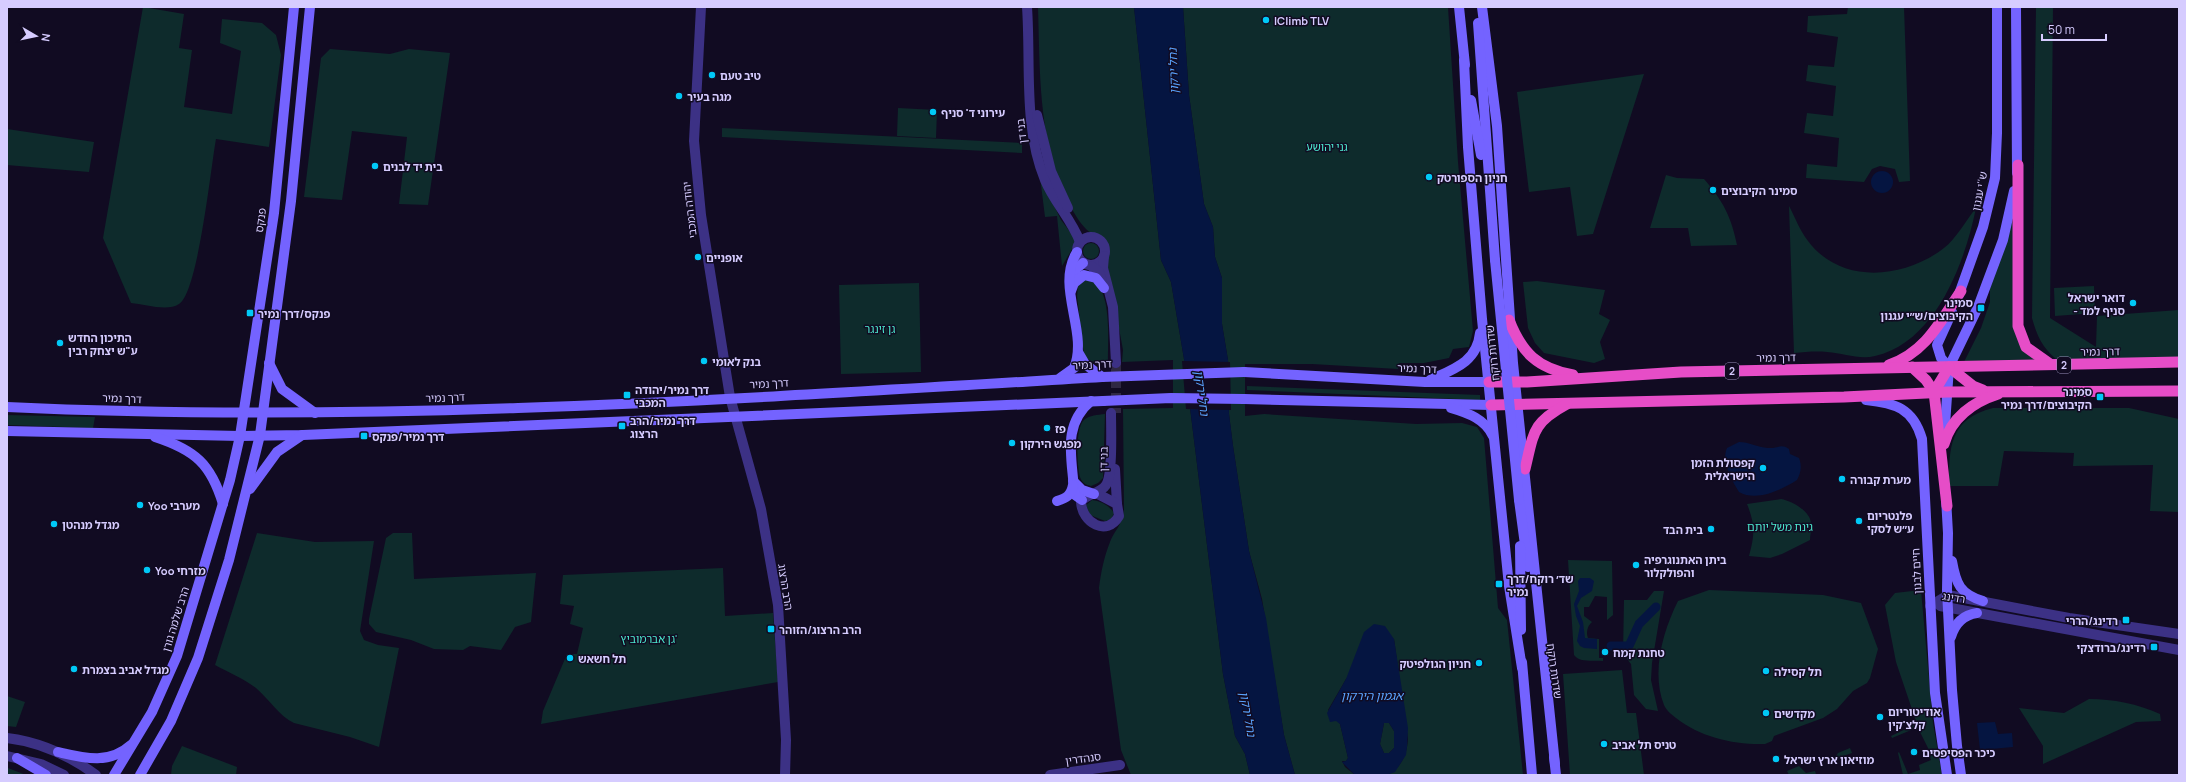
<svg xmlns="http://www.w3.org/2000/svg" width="2186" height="782" font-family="Manrope,'Noto Sans Hebrew',sans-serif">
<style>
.green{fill:#0e2b2c}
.water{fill:#051541;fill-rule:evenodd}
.pier{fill:#110b22}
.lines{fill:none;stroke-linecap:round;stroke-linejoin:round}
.canal{stroke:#051541;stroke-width:9}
.tertiary-tunnel{stroke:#2f2843;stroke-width:10;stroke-dasharray:10 5;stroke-linecap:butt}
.tertiary{stroke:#3c3185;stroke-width:10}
.secondary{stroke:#7463ff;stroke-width:10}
.trunk{stroke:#e64dc7;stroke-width:11}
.secondary-bridge{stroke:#7463ff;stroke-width:10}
.poi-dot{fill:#00c9f7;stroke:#110b22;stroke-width:1.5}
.labels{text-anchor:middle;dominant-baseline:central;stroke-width:3;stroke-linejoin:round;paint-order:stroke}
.shield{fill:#110b22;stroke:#9b92bd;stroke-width:1}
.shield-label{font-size:10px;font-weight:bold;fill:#d6ccff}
.poi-label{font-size:11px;font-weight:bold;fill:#d6ccff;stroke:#110b22;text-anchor:start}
.street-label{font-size:11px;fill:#d6ccff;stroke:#110b22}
.park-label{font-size:11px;fill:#4dead0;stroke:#110b22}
.water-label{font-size:12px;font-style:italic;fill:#5aa4ff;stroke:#110b22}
</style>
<rect width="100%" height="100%" fill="#110b22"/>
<g class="green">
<path d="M143,7L184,14L179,48L192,50L184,107L232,114L241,51L220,43L222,19L262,23L276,35L281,55L269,147L216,139C211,166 198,293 179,304C167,312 145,304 131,303L103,238Z"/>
<path d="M1038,7H1134L1161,260L1171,282L1184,359L1223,674L1235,736L1245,754L1250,775H1131L1121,750L1099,588C1101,572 1104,557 1110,542C1116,528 1121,527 1124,510L1123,409L1173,408V360L1122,362L1123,350L1107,263C1110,232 1102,245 1086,229C1077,220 1069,204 1064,193C1038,135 1040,69 1038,7Z"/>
<path d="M1183,7H1448L1458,162L1473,331L1469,347L1453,349L1449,358L1424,363H1399L1398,369L1312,364H1245V416L1264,414L1416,424L1462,423L1477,427L1484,438L1498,608L1507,620L1523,775H1387C1401,769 1407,754 1408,739L1394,639L1346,679L1328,710L1340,724L1348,758L1346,761H1342L1345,767L1355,775H1295L1284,735L1262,599L1249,551L1233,446L1229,414L1228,360L1222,324V278L1215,257L1213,227L1204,204L1189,95Z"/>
<path d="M1848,7H1904L1910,181L1899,182L1895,169L1880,166L1872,169L1864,182L1806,178L1807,164L1837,167L1839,138L1804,133L1807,113L1833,116L1836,86L1806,81L1808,65L1834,67L1838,37L1807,32L1808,16L1847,14Z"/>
<path d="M2036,7H2053L2050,318L2096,347L2097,316L2179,310V359H2056C2042,347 2037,336 2032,318Z"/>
<path d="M330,49L390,54L409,49L450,53L428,205L399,204L407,137L352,131L342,200L304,197L321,58Z"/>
<path d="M1644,74L1593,234L1577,236L1570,187L1529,192L1517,92Z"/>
<path d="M898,108L937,110L936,138L897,136Z"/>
<path d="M722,128L1022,143V153L722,137Z"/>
<path d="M7,129L94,142L89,172L7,165Z"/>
<path d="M1666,175L1677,178L1704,179C1723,201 1731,216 1737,245L1691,246L1688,228H1650Z"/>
<path d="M1040,177L1061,220L1077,241L1062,266L1057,216L1045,217Z"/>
<path d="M1789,206C1795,217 1800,231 1808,241C1841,285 1904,279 1944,248C1955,240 1967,219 1976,208C1965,262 1936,342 1875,356C1859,360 1844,353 1827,352C1816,351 1805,352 1794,353Z"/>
<path d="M2015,214L2014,328C2018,344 2024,352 2037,362H1964L1981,328L1990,302V286Z"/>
<circle cx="1091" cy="251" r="8"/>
<path d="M1086,279C1092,281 1099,285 1102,292C1110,310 1108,341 1108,361C1100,365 1091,363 1084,356L1077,296L1078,286Z"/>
<path d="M1537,281L1605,290L1599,314L1610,320L1600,342L1605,359L1594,363L1544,353L1535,343L1528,328L1523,282Z"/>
<path d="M919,283L921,372L841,374L839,285Z"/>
<path d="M2094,286L2095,313L2055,316L2054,288Z"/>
<path d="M1247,386L1480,395V400L1247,390Z"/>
<path d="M1993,408H2129L2179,419V512L2150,511L2153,465L2073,466L2074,453L2004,451L1998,486H1949C1949,448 1949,419 1993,408Z"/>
<path d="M1105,414L1103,478L1098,483L1091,486C1086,485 1082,483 1080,477C1077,465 1075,428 1084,420C1090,415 1097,415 1105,414Z"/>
<path d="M7,415L95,417L93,428L7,425Z"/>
<path d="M1781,499C1792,501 1810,511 1811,523C1812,528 1810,535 1810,540L1782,554L1770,558L1749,556C1755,534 1755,524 1747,504Z"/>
<path d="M1092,500C1100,501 1109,505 1114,513L1111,520L1105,521L1090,515L1086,505Z"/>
<path d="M257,533L315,542L374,541L360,631L364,640L378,645L399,648L379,747L350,737L294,723C279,716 269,699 256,688C244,679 228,672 215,665Z"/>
<path d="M412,533L414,579L536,573L531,622L515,627L501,650L470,646L463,650L434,649L411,640L376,632L369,624V619L386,538L393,533Z"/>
<path d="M1568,560L1612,561L1613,615L1607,620V597L1595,596L1589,607H1584V616L1592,622C1587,626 1586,633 1588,638L1599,639V658H1603V661C1593,660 1580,663 1574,655Z"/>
<path d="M723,568L725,616L773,613L778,682L541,724L543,711L567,654H577L583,628L570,624L574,606L560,604L563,575Z"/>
<path d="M1709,590L1823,595L1861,603L1878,649L1870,678L1867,683L1853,691L1837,709L1823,718L1774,736L1772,741L1765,744C1734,745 1700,737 1676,718C1671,714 1666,710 1664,705C1651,672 1663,631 1678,601Z"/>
<path d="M1921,590L1933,723L1942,775H1903L1898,753L1899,752L1908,774L1920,770L1919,765L1931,760L1927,751L1929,750L1919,730L1896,662L1885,605L1895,593Z"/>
<path d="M1654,591H1664L1652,663L1651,680L1658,711L1646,709L1634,695L1631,664L1623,654L1624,600H1647Z"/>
<path d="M1622,670L1627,713H1636L1644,775H1570L1563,674Z"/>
<path d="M7,696L25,702L16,727L7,726Z"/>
<path d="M2089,699C2113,699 2138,704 2160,714L2161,721L2136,722L2043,764V746L2019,708L2064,713Z"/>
<path d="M1384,723H1389L1394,731V748L1389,753H1384L1380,744Z"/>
<path d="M1914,725L1916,728L1892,738L1891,736Z"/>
<path d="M182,746L237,767L236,775H171L172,766Z"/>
<path d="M1850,748L1852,753L1834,759L1838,753Z"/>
<path d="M1799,766L1806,773L1815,771L1816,774L1789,775L1787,771Z"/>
<path d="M7,768H8L26,775H7Z"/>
</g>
<g class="water">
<path d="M1134,7H1183L1189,95L1204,204L1213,227L1215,257L1222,278V324L1228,360L1229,414L1233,446L1249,551L1266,618L1284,735L1295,775H1250L1245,754L1235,736L1223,674L1184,359L1171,282L1161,260Z"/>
<circle cx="1882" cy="182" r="11"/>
<path d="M1739,442C1749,442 1757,447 1768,448C1777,449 1781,443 1789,449L1790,454L1799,458C1802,466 1801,473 1797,480C1781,490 1757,502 1739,492C1732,481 1721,461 1727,448Z"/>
<path d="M1580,578H1590L1594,581L1592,591L1581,598L1577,606L1583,622L1585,638L1597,639V649L1584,648L1580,646L1577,641L1580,626L1576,616L1574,604L1579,591L1578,581Z"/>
<path d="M1374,624L1385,626L1394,639L1408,728L1407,747L1406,755L1395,772L1387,775H1355L1342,762L1346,761L1348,758L1340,724L1336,721L1330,722L1327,713L1346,679L1364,632ZM1384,723H1389L1394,731V748L1389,753H1384L1380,744Z"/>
<path d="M1995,722L1998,734L2012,733L2013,747L1980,750L1977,723Z"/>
</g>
<path class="pier" d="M1182,361L1230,362L1231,410L1186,409Z"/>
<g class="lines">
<path class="canal" d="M1611,646H1629L1639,624L1656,607"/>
<path class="tertiary-tunnel" d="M1116,363V413"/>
<g class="tertiary">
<path d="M701,7L694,141L701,215L730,397L761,509L778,605L786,740L785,775"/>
<path d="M1027,7C1031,64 1023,127 1045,180C1054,202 1072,220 1080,242"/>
<path d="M1037,115L1051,171L1068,208"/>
<circle cx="1091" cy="251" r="14"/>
<path d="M1104,256L1103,268L1113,307L1116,363"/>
<path d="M1091,266L1099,272L1102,281"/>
<path d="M1115,469L1117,504"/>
<path d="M1096,493L1117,504L1119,516C1107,537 1082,523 1081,502C1087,493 1100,494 1106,485C1113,475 1111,427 1111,413"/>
<path d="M1930,606L1948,595L2069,618L2179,634"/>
<path d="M1940,606L2179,650"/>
<path d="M7,738C40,742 69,755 96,775"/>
<path d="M7,756L41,764L64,775"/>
<path d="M1050,775L1120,765"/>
</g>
<g class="secondary">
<path d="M1459,7L1465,65"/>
<path d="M1482,7L1497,126L1513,363L1555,764"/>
<path d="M2016,7L2017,173"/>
<path d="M1478,23L1495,260"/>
<path d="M1464,60L1468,147L1482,319L1509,586L1522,668"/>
<path d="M1471,100L1481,155"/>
<path d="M1072,283L1076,269L1083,263"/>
<path d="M1071,291L1074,283L1084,275L1096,278L1104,288"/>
<path d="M1958,297L1983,227L1995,178L1997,133V7"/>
<path d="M1078,352L1085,364L1102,377"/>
<path d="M269,363L282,389L315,413"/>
<path d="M1949,367L1941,358L1937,345L1952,312"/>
<path d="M1244,372L1425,382H1489"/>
<path d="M1060,378L1074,368C1089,332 1055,287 1077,252"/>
<path d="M1430,380C1454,369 1477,362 1480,333"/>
<path d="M1244,399L1491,405"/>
<path d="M1866,400C1895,403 1913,408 1922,439L1935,693L1947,775"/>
<path d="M7,407C372,424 737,399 1102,377"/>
<path d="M1451,408C1468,413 1485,419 1493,436"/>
<path d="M7,431L240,436L303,435L1103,401"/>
<path d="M155,437C195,450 211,464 223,504"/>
<path d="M1944,440L1949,367L1978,307L2003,240L2014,191"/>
<path d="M1073,481L1082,490L1094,494"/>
<path d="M250,489L277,452L302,435"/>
<path d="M1946,498L1948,533L1947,590L1952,690L1957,746L1961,775"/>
<path d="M1082,500L1075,495L1074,490C1072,457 1062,425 1091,401"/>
<path d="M1519,500L1528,567"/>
<path d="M1057,501C1066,498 1071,496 1073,485"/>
<path d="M1520,546L1521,630"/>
<path d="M1952,561C1956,584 1960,594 1983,601"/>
<path d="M1951,637C1955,623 1963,615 1977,613"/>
<path d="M1522,662L1532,775"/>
<path d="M58,752C84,758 109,765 131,745"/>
<path d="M1554,757L1556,775"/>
<path d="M17,758L46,775"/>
<path d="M114,775L152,712L177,656L230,480L240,436L274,213L294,7"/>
<path d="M140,775L171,721L198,658L229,560L260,435L291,201L310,7"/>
</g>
<g class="trunk">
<path d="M2018,165V326L2026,347L2050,364"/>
<path d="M1509,320C1522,353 1537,368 1573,375"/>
<path d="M1889,365C1926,352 1940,322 1961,291"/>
<path d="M1912,367L1926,380L1934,392L1947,506"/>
<path d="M1949,367L1973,386L1983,390"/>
<path d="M1489,382H1527L1681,372L2179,362"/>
<path d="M1934,392L1949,367"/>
<path d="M1491,405L1844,397L1947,392L2179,391"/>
<path d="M1944,444C1951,418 1973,402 1998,394"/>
<path d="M1525,469C1534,432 1532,423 1567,404"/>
</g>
<g class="secondary-bridge">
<path d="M1495,260L1519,500"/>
<path d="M1102,377L1244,372"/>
<path d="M1103,401L1171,398L1244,399"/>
</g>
</g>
<g class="poi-dot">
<circle cx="1266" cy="20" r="4"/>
<circle cx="712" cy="75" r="4"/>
<circle cx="679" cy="96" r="4"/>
<circle cx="933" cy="112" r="4"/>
<circle cx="375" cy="166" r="4"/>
<circle cx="1429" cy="177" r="4"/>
<circle cx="1713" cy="190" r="4"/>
<circle cx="698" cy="257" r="4"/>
<circle cx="2133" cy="303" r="4"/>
<rect x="1977" y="304" width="8" height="8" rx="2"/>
<rect x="246" y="309" width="8" height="8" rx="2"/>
<circle cx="60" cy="343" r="4"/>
<circle cx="704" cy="361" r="4"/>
<rect x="623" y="391" width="8" height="8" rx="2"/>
<rect x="2096" y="393" width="8" height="8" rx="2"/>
<rect x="618" y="422" width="8" height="8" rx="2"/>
<circle cx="1047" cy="428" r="4"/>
<rect x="360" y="432" width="8" height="8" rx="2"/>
<circle cx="1012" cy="443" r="4"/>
<circle cx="1763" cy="468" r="4"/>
<circle cx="1842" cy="479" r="4"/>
<circle cx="140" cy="505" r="4"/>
<circle cx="1859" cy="521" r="4"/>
<circle cx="54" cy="524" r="4"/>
<circle cx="1711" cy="529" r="4"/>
<circle cx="1636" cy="565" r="4"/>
<circle cx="147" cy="570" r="4"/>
<rect x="1495" y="580" width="8" height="8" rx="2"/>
<rect x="2122" y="616" width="8" height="8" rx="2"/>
<rect x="767" y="625" width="8" height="8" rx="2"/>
<rect x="2150" y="643" width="8" height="8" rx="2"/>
<circle cx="1605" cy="652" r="4"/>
<circle cx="570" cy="658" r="4"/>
<circle cx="1479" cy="663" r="4"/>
<circle cx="74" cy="669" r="4"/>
<circle cx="1766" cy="671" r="4"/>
<circle cx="1766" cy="713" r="4"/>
<circle cx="1880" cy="717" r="4"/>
<circle cx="1604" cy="744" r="4"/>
<circle cx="1914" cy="752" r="4"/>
<circle cx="1776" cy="759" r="4"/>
</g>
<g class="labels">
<g class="shield">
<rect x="2057" y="357" width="14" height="16" rx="3"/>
<rect x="1725" y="363" width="14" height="16" rx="3"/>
</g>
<g class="shield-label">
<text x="2064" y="365">2</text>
<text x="1732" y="371">2</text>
</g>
<g class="poi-label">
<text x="1274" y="20">IClimb TLV</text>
<text x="720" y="75">טיב טעם</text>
<text x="687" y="96">מגה בעיר</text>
<text x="941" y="112">עירוני ד' סניף</text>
<text x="383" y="166">בית יד לבנים</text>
<text x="1437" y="177">חניון הספורטק</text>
<text x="1721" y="190">סמינר הקיבוצים</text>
<text x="706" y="257">אופניים</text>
<text x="2125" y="297" text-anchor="end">דואר ישראל<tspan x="2125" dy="13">- סניף למד</tspan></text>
<text x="1973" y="302" text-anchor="end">סמינר<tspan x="1973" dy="13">הקיבוצים/ש״י עגנון</tspan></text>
<text x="258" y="313">פנקס/דרך נמיר</text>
<text x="68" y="337">התיכון החדש<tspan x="68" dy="13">ע"ש יצחק רבין</tspan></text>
<text x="712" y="361">בנק לאומי</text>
<text x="635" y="389">דרך נמיר/יהודה<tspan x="635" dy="13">המכבי</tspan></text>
<text x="2092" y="391" text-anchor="end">סמינר<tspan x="2092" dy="13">הקיבוצים/דרך נמיר</tspan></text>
<text x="630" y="420">דרך נמיר/הרב<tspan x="630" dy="13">הרצוג</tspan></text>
<text x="1055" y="428">פז</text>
<text x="372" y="436">דרך נמיר/פנקס</text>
<text x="1020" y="443">מפגש הירקון</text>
<text x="1755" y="462" text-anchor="end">קפסולת הזמן<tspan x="1755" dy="13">הישראלית</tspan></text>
<text x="1850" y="479">מערת קבורה</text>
<text x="148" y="505">Yoo מערבי</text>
<text x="1867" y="515">פלנטריום<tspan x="1867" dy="13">ע״ש לסקי</tspan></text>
<text x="62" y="524">מגדל מנהטן</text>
<text x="1703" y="529" text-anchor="end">בית הבד</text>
<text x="1644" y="559">ביתן האתנוגרפיה<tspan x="1644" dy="13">והפולקלור</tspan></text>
<text x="155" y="570">Yoo מזרחי</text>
<text x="1507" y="578">שד׳ רוקח/דרך<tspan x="1507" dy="13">נמיר</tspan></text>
<text x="2118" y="620" text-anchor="end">רדינג/הררי</text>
<text x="779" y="629">הרב הרצוג/הזוהר</text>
<text x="2146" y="647" text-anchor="end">רדינג/ברודצקי</text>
<text x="1613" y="652">טחנת קמח</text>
<text x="578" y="658">תל חשאש</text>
<text x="1471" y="663" text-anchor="end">חניון הגולפיטק</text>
<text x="82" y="669">מגדל אביב בצמרת</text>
<text x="1774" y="671">תל קסילה</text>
<text x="1888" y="711">אודיטוריום<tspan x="1888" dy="13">קלצ'קין</tspan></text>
<text x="1774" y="713">מקדשים</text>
<text x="1612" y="744">טניס תל אביב</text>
<text x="1922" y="752">כיכר הפסיפסים</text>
<text x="1784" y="759">מוזיאון ארץ ישראל</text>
</g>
<g class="street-label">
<text transform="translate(1021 131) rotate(-97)">בני דן</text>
<text transform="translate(1979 191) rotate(-79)">ש''י עגנון</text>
<text transform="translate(689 210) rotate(-97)">יהודה המכבי</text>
<text transform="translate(260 220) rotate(-82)">פנקס</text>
<text transform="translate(2100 351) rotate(-1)">דרך נמיר</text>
<text transform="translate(1492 353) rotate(-96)">שדרות רוקח</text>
<text transform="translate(1776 357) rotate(-1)">דרך נמיר</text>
<text transform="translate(1092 364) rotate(-3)">דרך נמיר</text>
<text transform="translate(1417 368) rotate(2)">דרך נמיר</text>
<text transform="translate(769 383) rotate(-3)">דרך נמיר</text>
<text transform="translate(445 397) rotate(-2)">דרך נמיר</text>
<text transform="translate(122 398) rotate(2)">דרך נמיר</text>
<text transform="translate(1103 459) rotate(-89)">בני דן</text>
<text transform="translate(1916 571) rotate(-93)">חיים לבנון</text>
<text transform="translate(786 587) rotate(81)">הרב הרצוג</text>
<text transform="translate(1954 597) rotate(9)">רדינג</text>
<text transform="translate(175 619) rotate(-73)">הרב שלמה גורן</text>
<text transform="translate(1555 671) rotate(82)">שדרות רוקח</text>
<text transform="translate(1083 758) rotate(-8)">סנהדרין</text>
</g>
<g class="park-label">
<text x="1327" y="146">גני יהושע</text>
<text x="880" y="328">גן זינגר</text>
<text x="1780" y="526">גינת משל יותם</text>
<text x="649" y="638">גן אברמוביץ'</text>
</g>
<g class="water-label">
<text transform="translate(1173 71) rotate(-92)">נחל ירקון</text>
<text transform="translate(1202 393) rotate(82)">נחל ירקון</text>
<text x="1372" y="695">אגמון הירקון</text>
<text transform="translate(1248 714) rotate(80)">נחל ירקון</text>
</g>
</g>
<rect width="2186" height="782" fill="none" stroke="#d6ccff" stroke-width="16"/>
<g transform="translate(36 36) rotate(99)" stroke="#110b22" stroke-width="3" paint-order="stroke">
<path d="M0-3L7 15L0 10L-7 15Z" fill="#d6ccff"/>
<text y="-6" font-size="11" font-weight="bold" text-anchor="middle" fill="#d6ccff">N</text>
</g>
<path d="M2042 34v6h64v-6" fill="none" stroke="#d6ccff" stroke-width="2"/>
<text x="2048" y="34" font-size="12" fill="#d6ccff" stroke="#110b22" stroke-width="3" paint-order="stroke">50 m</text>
</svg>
